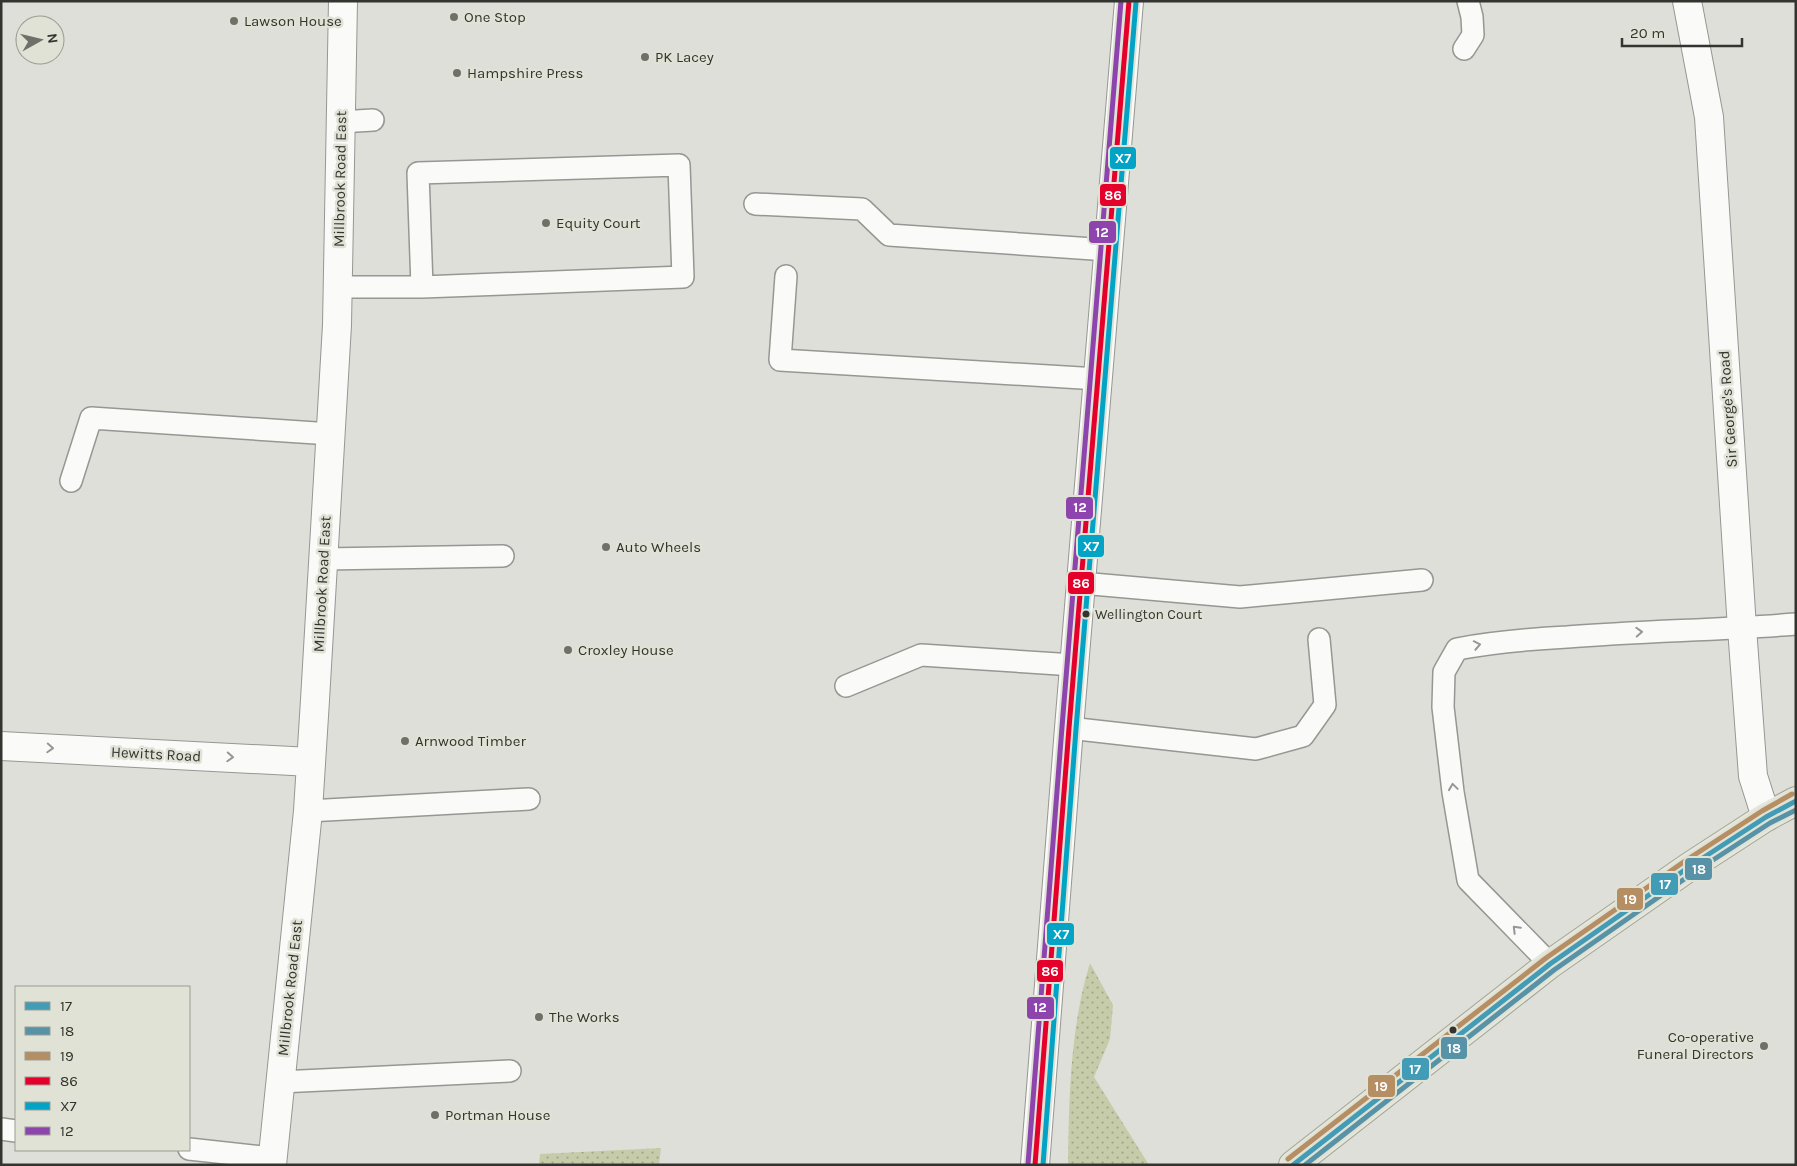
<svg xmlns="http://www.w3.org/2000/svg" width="1797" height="1166" font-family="Karla,sans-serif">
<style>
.grass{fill:url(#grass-dots)}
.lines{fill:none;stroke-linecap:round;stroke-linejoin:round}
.lane-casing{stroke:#969793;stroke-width:24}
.street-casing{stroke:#969793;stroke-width:30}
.secondary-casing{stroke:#969793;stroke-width:30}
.primary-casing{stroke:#a3a593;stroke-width:30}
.lane{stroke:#fafaf9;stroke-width:21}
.street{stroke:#fafaf9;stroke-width:28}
.secondary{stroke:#fafaf9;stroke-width:28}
.primary{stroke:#e5e6dc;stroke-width:28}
.bus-1-casing{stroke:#e0e2d6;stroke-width:9}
.bus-2-casing{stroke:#e0e2d6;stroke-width:9}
.bus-3-casing{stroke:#e0e2d6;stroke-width:9}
.bus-4-casing{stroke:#e0e2d6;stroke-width:9}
.bus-5-casing{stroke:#e0e2d6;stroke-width:9}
.bus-6-casing{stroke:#e0e2d6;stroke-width:9}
.bus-1{stroke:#439cb5;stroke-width:5}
.bus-2{stroke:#5892a7;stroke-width:5}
.bus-3{stroke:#b58e64;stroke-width:5}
.bus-4{stroke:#e4002b;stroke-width:5}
.bus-5{stroke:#03a3c6;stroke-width:5}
.bus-6{stroke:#8e44ad;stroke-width:5}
.oneway{stroke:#969794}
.poi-dot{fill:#6f706a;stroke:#e0e2d6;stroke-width:2}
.bus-dot{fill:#33342f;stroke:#e0e2d6;stroke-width:2}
.labels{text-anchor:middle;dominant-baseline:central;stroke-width:5;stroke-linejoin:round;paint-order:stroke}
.bus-label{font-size:14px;fill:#33342f;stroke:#e0e2d6;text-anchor:start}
.poi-label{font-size:15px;fill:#33342f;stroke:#e0e2d6;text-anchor:start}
.street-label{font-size:15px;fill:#33342f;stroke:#e0e2d6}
.line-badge{stroke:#e0e2d6;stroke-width:2}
.badge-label{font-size:14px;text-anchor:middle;font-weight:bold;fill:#fff}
</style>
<defs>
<pattern id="grass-dots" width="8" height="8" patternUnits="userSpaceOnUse" patternTransform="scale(1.25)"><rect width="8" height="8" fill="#c6ccaa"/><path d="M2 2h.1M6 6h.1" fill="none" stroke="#a1a68b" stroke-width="1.8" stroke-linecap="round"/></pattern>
</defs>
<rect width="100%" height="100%" fill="#dedfd9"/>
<g class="grass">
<path d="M1090,963L1113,1005L1110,1039L1094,1077L1149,1165H1068C1069,1097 1070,1028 1090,963Z"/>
<path d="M661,1148L659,1165H539L540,1154Z"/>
</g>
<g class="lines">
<defs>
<g id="lane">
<path d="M1464,49L1473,35L1472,17L1468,1"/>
<path d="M340,122L373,120"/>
<path d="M755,204L862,209L889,235L1108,250"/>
<path d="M786,276L780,360L1098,379"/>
<path d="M338,287H422L683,277L679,165L418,173L422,287"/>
<path d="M71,481L91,418L331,434"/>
<path d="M324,559L503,556"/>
<path d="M1081,583L1240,597L1422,580"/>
<path d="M846,686L921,655L1074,665"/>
<path d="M1069,728L1256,749L1303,736L1325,705L1319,639"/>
<path d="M308,811L529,799"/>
<path d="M1550,964L1468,880L1453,792L1443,707L1444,672L1457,649C1494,642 1530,639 1567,637C1643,631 1720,630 1796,624"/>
<path d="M280,1082L510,1071"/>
<path d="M1,1129L16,1131"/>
<path d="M189,1149L272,1158"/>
</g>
<g id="street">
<path d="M1687,1L1709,117L1742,628L1753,776L1766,817"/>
<path d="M1,746L311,762"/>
<path d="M272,1165L308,811L315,700L337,325L343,1"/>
</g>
<path id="secondary" d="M1035,1165L1069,728L1129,1"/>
<path id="primary" d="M1293,1165L1550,964L1689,867L1766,817L1796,801"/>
</defs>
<use href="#lane" class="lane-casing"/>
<use href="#street" class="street-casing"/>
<use href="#secondary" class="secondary-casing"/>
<use href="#primary" class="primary-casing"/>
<use href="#lane" class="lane"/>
<use href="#street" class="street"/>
<use href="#secondary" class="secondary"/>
<use href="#primary" class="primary"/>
<defs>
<path id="bus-1" d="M1293,1165L1550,964L1689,867L1766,817L1796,801"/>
<path id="bus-2" d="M1305,1165L1554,970L1693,873L1770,823L1796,810"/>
<path id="bus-3" d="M1288,1159L1546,958L1685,861L1762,811L1792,794"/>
<path id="bus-4" d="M1035,1165L1069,728L1129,1"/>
<path id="bus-5" d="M1043,1165L1076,729L1136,2"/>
<path id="bus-6" d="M1028,1164L1062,727L1121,1"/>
</defs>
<use href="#bus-1" class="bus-1-casing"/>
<use href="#bus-2" class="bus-2-casing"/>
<use href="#bus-3" class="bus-3-casing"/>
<use href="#bus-4" class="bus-4-casing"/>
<use href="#bus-5" class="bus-5-casing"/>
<use href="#bus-6" class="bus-6-casing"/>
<use href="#bus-1" class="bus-1"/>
<use href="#bus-2" class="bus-2"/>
<use href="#bus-3" class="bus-3"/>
<use href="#bus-4" class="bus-4"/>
<use href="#bus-5" class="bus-5"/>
<use href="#bus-6" class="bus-6"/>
</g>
<defs><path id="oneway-chevron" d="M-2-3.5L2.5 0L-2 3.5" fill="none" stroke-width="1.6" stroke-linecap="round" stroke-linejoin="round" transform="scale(1.25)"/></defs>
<g class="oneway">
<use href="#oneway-chevron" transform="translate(1639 632) rotate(-3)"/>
<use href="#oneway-chevron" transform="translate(1477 645) rotate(-11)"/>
<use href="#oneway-chevron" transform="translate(50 748) rotate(3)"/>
<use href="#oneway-chevron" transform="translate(230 757) rotate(3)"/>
<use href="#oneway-chevron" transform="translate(1453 787) rotate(-98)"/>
<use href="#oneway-chevron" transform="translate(1516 929) rotate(-135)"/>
</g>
<g class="poi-dot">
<circle cx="454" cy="17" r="5"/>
<circle cx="234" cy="21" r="5"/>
<circle cx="645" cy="57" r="5"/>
<circle cx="457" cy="73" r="5"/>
<circle cx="546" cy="223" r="5"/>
<circle cx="606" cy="547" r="5"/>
<circle cx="568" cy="650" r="5"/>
<circle cx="405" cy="741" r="5"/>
<circle cx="539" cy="1017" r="5"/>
<circle cx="1764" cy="1046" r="5"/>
<circle cx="435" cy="1115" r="5"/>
</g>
<g class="bus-dot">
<circle cx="1086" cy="614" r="4.5"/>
<circle cx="1453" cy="1030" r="4.5"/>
</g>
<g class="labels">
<g class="bus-label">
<text x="1095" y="614">Wellington Court</text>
</g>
<g class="poi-label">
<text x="464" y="17">One Stop</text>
<text x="244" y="21">Lawson House</text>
<text x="655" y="57">PK Lacey</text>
<text x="467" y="73">Hampshire Press</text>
<text x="556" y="223">Equity Court</text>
<text x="616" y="547">Auto Wheels</text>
<text x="578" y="650">Croxley House</text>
<text x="415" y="741">Arnwood Timber</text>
<text x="549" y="1017">The Works</text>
<text x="1754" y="1037" text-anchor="end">Co-operative<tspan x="1754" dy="17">Funeral Directors</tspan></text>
<text x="445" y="1115">Portman House</text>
</g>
<g class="street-label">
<text transform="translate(340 179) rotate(-89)">Millbrook Road East</text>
<text transform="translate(1728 409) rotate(-94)">Sir George's Road</text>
<text transform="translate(322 584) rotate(-87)">Millbrook Road East</text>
<text transform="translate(156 754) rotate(3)">Hewitts Road</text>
<text transform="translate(290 988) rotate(-84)">Millbrook Road East</text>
</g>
</g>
<g class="line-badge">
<rect x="1109" y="146" width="28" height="24" rx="5" fill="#03a3c6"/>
<rect x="1099" y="183" width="28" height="24" rx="5" fill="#e4002b"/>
<rect x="1088" y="220" width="29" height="24" rx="5" fill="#8e44ad"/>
<rect x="1065" y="496" width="29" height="24" rx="5" fill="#8e44ad"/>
<rect x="1077" y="534" width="28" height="24" rx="5" fill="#03a3c6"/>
<rect x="1067" y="571" width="28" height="24" rx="5" fill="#e4002b"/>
<rect x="1684" y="857" width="29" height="24" rx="5" fill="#5892a7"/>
<rect x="1650" y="872" width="29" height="24" rx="5" fill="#439cb5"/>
<rect x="1616" y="887" width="28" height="24" rx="5" fill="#b58e64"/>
<rect x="1046" y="922" width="29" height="24" rx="5" fill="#03a3c6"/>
<rect x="1036" y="959" width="28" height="24" rx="5" fill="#e4002b"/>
<rect x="1026" y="996" width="29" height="24" rx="5" fill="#8e44ad"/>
<rect x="1440" y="1036" width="28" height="24" rx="5" fill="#5892a7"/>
<rect x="1401" y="1057" width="29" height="24" rx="5" fill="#439cb5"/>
<rect x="1367" y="1074" width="29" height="24" rx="5" fill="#b58e64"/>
</g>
<g class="badge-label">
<text x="1123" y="163">X7</text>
<text x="1113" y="200">86</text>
<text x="1102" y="237">12</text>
<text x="1080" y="512">12</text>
<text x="1091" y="551">X7</text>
<text x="1081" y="588">86</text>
<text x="1699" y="874">18</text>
<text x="1665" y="889">17</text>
<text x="1630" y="904">19</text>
<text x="1061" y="939">X7</text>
<text x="1050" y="976">86</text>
<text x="1040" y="1012">12</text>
<text x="1454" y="1053">18</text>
<text x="1415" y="1074">17</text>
<text x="1381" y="1091">19</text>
</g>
<rect width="1797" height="1166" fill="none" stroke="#33342f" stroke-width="5"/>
<rect x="15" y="986" width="175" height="165" fill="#e0e2d6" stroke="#9b9c93"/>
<rect x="25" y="1002" width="25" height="8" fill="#439cb5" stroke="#9b9c93"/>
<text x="60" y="1011" font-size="15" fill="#33342f">17</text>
<rect x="25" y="1027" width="25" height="8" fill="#5892a7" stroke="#9b9c93"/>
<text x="60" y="1036" font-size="15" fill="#33342f">18</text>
<rect x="25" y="1052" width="25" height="8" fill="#b58e64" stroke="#9b9c93"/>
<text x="60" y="1061" font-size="15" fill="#33342f">19</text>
<rect x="25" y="1077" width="25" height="8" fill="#e4002b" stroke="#9b9c93"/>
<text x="60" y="1086" font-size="15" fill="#33342f">86</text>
<rect x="25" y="1102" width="25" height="8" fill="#03a3c6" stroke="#9b9c93"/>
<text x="60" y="1111" font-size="15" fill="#33342f">X7</text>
<rect x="25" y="1127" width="25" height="8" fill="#8e44ad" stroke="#9b9c93"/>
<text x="60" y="1136" font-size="15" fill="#33342f">12</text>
<g transform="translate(40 40) rotate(82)"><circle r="24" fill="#e0e2d6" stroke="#9b9c93"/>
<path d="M0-4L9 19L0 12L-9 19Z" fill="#6f706a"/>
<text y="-8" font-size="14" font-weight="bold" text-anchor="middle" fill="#33342f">N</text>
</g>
<path d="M1622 38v8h120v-8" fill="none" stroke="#33342f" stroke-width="2.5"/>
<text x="1630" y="38" font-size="15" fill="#33342f" stroke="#e0e2d6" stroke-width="4" paint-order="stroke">20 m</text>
</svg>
